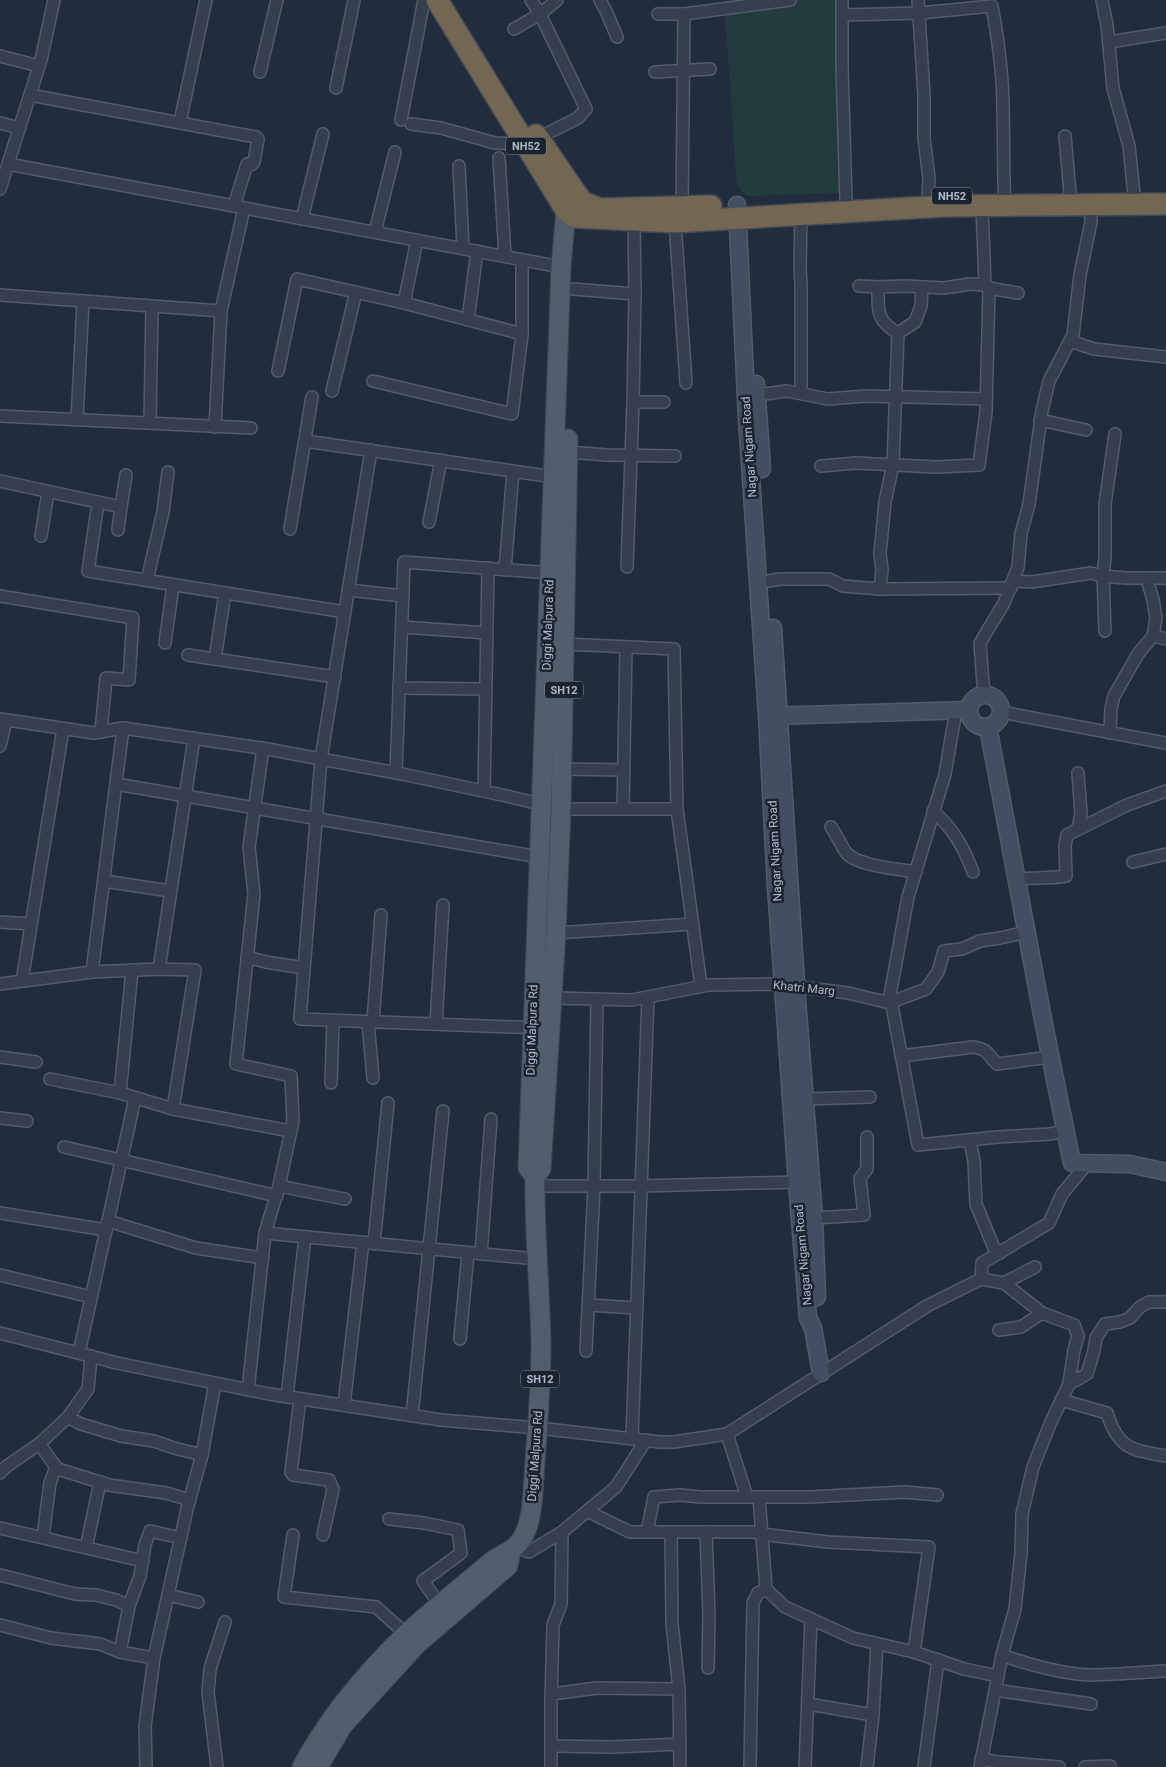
<svg xmlns="http://www.w3.org/2000/svg" width="1166" height="1767" font-family="Roboto,sans-serif">
<style>
.garden{fill:#233a3e}
.lines{fill:none;stroke-linecap:round;stroke-linejoin:round}
.street-casing{stroke:#535c6a;stroke-width:14}
.secondary-casing{stroke:#535c6a;stroke-width:19}
.primary-casing{stroke:#3e4855;stroke-width:21}
.highway-casing{stroke:#404957;stroke-width:24}
.street{stroke:#353f4d;stroke-width:11}
.secondary{stroke:#434e60;stroke-width:16}
.primary{stroke:#535e6d;stroke-width:19}
.highway{stroke:#736652;stroke-width:21}
.labels{text-anchor:middle;dominant-baseline:central;stroke-width:5;stroke-linejoin:round;paint-order:stroke}
.shield{fill:#1a2431;stroke:#848c9b;stroke-width:1}
.shield-label{font-size:11px;font-weight:bold;fill:#b1b9c8}
.street-label{font-size:12px;fill:#b1b9c8;stroke:#1a2431}
</style>
<rect width="100%" height="100%" fill="#212d3d"/>
<path class="garden" d="M724,0H836L841,193L747,196L737,187Z"/>
<g class="lines">
<defs>
<g id="street">
<path d="M531,0L540,14L586,109L578,118L538,138"/>
<path d="M600,0L606,11L617,37"/>
<path d="M842,0V68L846,200"/>
<path d="M918,0L924,95V138L929,178L928,197"/>
<path d="M1102,0L1107,25L1113,88L1129,146L1135,204"/>
<path d="M658,14H684"/>
<path d="M843,15L920,13L992,6C998,39 1003,75 1003,109C1004,142 1003,173 1005,206"/>
<path d="M514,29L540,14L557,0"/>
<path d="M1109,42L1166,33"/>
<path d="M0,56L39,66"/>
<path d="M260,72L277,0"/>
<path d="M655,72L710,69"/>
<path d="M336,88L354,0"/>
<path d="M30,95L256,137L258,139L254,162L251,165L247,164L234,206"/>
<path d="M401,120L424,0"/>
<path d="M180,122L206,0"/>
<path d="M0,123L19,128"/>
<path d="M411,124L441,128L495,143L525,144"/>
<path d="M1065,136L1071,205"/>
<path d="M499,158L505,256"/>
<path d="M8,164L561,267"/>
<path d="M459,166L463,248"/>
<path d="M0,189L41,60L54,0"/>
<path d="M682,207L684,14L790,0"/>
<path d="M302,219L323,134"/>
<path d="M634,221L635,294"/>
<path d="M675,222L686,383"/>
<path d="M375,232L395,152"/>
<path d="M859,286L878,287"/>
<path d="M989,288L1018,293"/>
<path d="M573,289L635,294L633,402L627,567"/>
<path d="M0,295L221,311"/>
<path d="M404,303L417,240"/>
<path d="M468,320L477,251"/>
<path d="M898,333L915,322L921,306L922,287"/>
<path d="M1070,341L1094,349L1166,357"/>
<path d="M278,371L297,279L404,303L522,334"/>
<path d="M373,381L512,414L522,334V260"/>
<path d="M332,391L356,292"/>
<path d="M801,393V284L800,269L801,215"/>
<path d="M757,395L787,391L828,399L866,396L986,399"/>
<path d="M633,402H664"/>
<path d="M0,416L251,428"/>
<path d="M77,420L83,301"/>
<path d="M1040,420L1086,430"/>
<path d="M150,423L152,307"/>
<path d="M215,427L221,311L244,208"/>
<path d="M305,441L554,477"/>
<path d="M371,450L321,759L300,1019L539,1028"/>
<path d="M568,452L607,455L675,456"/>
<path d="M821,466L856,463L936,467L979,465L986,412L989,288L985,285L982,206"/>
<path d="M0,481L121,507L126,475"/>
<path d="M98,503L88,571L345,612"/>
<path d="M429,522L441,460"/>
<path d="M290,529L312,397"/>
<path d="M118,530L121,507"/>
<path d="M41,536L48,492"/>
<path d="M505,570L513,471"/>
<path d="M147,580L163,512L168,472"/>
<path d="M769,581L780,579H829L843,586L880,589L882,570L880,554L885,502L893,464L898,333C876,321 878,310 878,287L906,286L944,288L970,284L985,285"/>
<path d="M1013,581L1032,582L1091,573L1103,576L1126,578H1166"/>
<path d="M880,589L1011,588"/>
<path d="M348,590L403,596"/>
<path d="M0,596L133,618L129,680L106,678L101,732"/>
<path d="M402,627L487,633"/>
<path d="M1105,631L1103,576L1105,557V504L1115,434"/>
<path d="M1153,636L1166,639"/>
<path d="M165,643L173,585"/>
<path d="M564,644L674,649L677,809L701,986"/>
<path d="M188,655L335,677"/>
<path d="M215,659L225,593"/>
<path d="M399,688L486,689"/>
<path d="M986,695L983,684L980,643L1004,603L1018,567L1021,534L1029,504L1042,411L1049,381L1073,335L1080,275L1091,222L1090,201"/>
<path d="M956,710L945,774L908,897L890,995L918,1145L998,1137L1050,1134L1066,1131"/>
<path d="M1001,712L1166,743"/>
<path d="M0,719L94,733L123,728L267,749L402,774L502,795L561,809H677"/>
<path d="M1110,733L1111,709L1114,696L1138,654L1153,636L1156,618L1153,600L1147,579"/>
<path d="M0,746L6,720"/>
<path d="M562,769L624,770"/>
<path d="M396,773L404,562L550,573"/>
<path d="M1078,773L1081,814L1078,828"/>
<path d="M116,784L539,857"/>
<path d="M484,791L488,568"/>
<path d="M623,809L626,647"/>
<path d="M933,811C953,828 964,848 973,872"/>
<path d="M831,827C836,834 840,843 845,851C854,866 899,869 916,872"/>
<path d="M1133,862L1166,854"/>
<path d="M1017,879C1033,877 1049,879 1066,876L1065,846L1067,835L1127,805L1166,791"/>
<path d="M104,881L170,891"/>
<path d="M0,922L31,924"/>
<path d="M556,933L693,924"/>
<path d="M247,957L266,962L304,968"/>
<path d="M159,969L194,738"/>
<path d="M92,972L123,728"/>
<path d="M22,981L63,729"/>
<path d="M0,984L92,972L159,969L195,970L173,1109"/>
<path d="M553,998L632,1000L709,985L775,984L848,993L886,1002H892L926,989L938,972L944,951L962,949L980,941L1000,938L1027,932"/>
<path d="M368,1022L373,1078"/>
<path d="M373,1022L381,915"/>
<path d="M436,1024L443,905"/>
<path d="M901,1056L973,1047C988,1049 987,1054 997,1064L1050,1057"/>
<path d="M0,1057L36,1062"/>
<path d="M50,1079L120,1093L173,1109L290,1131"/>
<path d="M331,1083L333,1020"/>
<path d="M120,1093L132,970"/>
<path d="M805,1099L870,1097"/>
<path d="M0,1118L27,1121"/>
<path d="M970,1141L974,1161L976,1204L994,1248L1000,1253"/>
<path d="M64,1147L277,1196"/>
<path d="M279,1186L345,1199"/>
<path d="M534,1186H641L797,1182"/>
<path d="M0,1213L106,1230"/>
<path d="M814,1218L864,1215L860,1178L867,1169V1137"/>
<path d="M108,1221L196,1248L263,1258"/>
<path d="M265,1233L537,1259"/>
<path d="M374,1243L388,1103"/>
<path d="M481,1254L491,1119"/>
<path d="M0,1275L91,1297"/>
<path d="M981,1279L1004,1283L1035,1267"/>
<path d="M589,1305L636,1308"/>
<path d="M999,1330L1021,1327L1042,1313"/>
<path d="M0,1333L117,1363L269,1394L441,1420L538,1428L659,1442H674L727,1434L927,1306L981,1279L982,1263L1049,1223L1062,1194L1086,1165"/>
<path d="M460,1339L468,1253"/>
<path d="M586,1351L594,1186L597,1000"/>
<path d="M79,1353L135,1098"/>
<path d="M1069,1384L1087,1374L1094,1351L1096,1338L1105,1324L1120,1322L1130,1318L1140,1307L1149,1302H1166"/>
<path d="M248,1390L265,1233L279,1186L293,1121L291,1076L236,1064L254,894L249,847L263,748"/>
<path d="M287,1397L305,1237"/>
<path d="M300,1399L291,1472L293,1475L329,1480L333,1489L323,1535"/>
<path d="M1061,1400L1107,1413C1118,1449 1132,1450 1166,1456"/>
<path d="M344,1405L363,1242"/>
<path d="M412,1416L443,1111"/>
<path d="M68,1417L81,1424L121,1436L154,1441L174,1448L202,1455"/>
<path d="M727,1434L747,1497"/>
<path d="M632,1438L648,997"/>
<path d="M39,1444C46,1452 51,1462 58,1469L109,1485L166,1493L190,1500"/>
<path d="M0,1473L7,1466L39,1444L68,1417L88,1389L91,1356"/>
<path d="M587,1511L630,1532H752L761,1534L828,1542L929,1547L914,1652L853,1638L785,1607L766,1589L759,1497"/>
<path d="M389,1519L424,1523L458,1530L461,1553L423,1581L440,1605"/>
<path d="M0,1528L143,1561"/>
<path d="M647,1532L654,1497L680,1495L701,1497H810L905,1492L937,1495"/>
<path d="M671,1532L672,1624L679,1689L680,1767"/>
<path d="M706,1532L709,1615L708,1668"/>
<path d="M293,1535L284,1597L376,1607L406,1634"/>
<path d="M43,1537L50,1483L56,1467"/>
<path d="M516,1547L529,1552L562,1532L616,1487L646,1440"/>
<path d="M86,1548L100,1482"/>
<path d="M0,1575L75,1594L96,1595L116,1600L129,1606"/>
<path d="M168,1595L198,1602"/>
<path d="M0,1625L51,1638L100,1644L120,1652L154,1658"/>
<path d="M120,1652L129,1606L140,1576L145,1545L150,1531L181,1538"/>
<path d="M914,1652L964,1669L998,1676"/>
<path d="M1002,1655L1015,1609L1021,1553L1022,1514L1033,1467L1050,1424L1069,1384L1074,1350L1078,1336L1074,1325L1042,1313L1004,1283"/>
<path d="M995,1690L1091,1704"/>
<path d="M551,1694L597,1688L679,1689"/>
<path d="M808,1704L873,1715"/>
<path d="M551,1746L613,1747L680,1744"/>
<path d="M981,1759L998,1762L1059,1767"/>
<path d="M146,1767L145,1726L154,1658L187,1509L202,1455L215,1383"/>
<path d="M217,1767L208,1692L210,1669L225,1622"/>
<path d="M551,1767V1700L553,1625L561,1604L562,1532"/>
<path d="M750,1767L753,1603L758,1593L766,1589"/>
<path d="M805,1767L811,1619"/>
<path d="M867,1767L873,1715L877,1644"/>
<path d="M924,1767L938,1660"/>
<path d="M980,1767L1002,1655C1025,1664 1064,1674 1089,1675C1114,1675 1140,1672 1166,1671"/>
<path d="M1085,1767L1110,1766"/>
</g>
<g id="secondary">
<path d="M737,205L747,419L767,715L776,887L797,1182L808,1318L813,1328L821,1373"/>
<path d="M756,384L762,469"/>
<path d="M773,628L797,1000L814,1218L817,1297"/>
<circle cx="985" cy="711" r="16"/>
<path d="M770,716L968,710"/>
<path d="M988,727L1044,1025L1072,1163L1130,1164L1166,1172"/>
</g>
<g id="primary">
<path d="M535,1176L541,1169L556,933L561,809L568,439"/>
<path d="M302,1767C328,1718 366,1673 406,1634C433,1609 463,1586 491,1562C504,1552 517,1551 525,1533C534,1512 533,1485 535,1462C538,1423 541,1383 541,1344C540,1288 534,1232 535,1176L528,1168L561,267L566,210L575,200"/>
<path d="M318,1767L343,1725L417,1644L508,1566L511,1551"/>
</g>
<g id="highway">
<path d="M437,0L566,210L575,217L675,222L945,206L1166,204"/>
<path d="M536,135L582,202L600,209L711,206"/>
</g>
</defs>
<use href="#street" class="street-casing"/>
<use href="#secondary" class="secondary-casing"/>
<use href="#primary" class="primary-casing"/>
<use href="#highway" class="highway-casing"/>
<use href="#street" class="street"/>
<use href="#secondary" class="secondary"/>
<use href="#primary" class="primary"/>
<use href="#highway" class="highway"/>
</g>
<g class="labels">
<g class="shield">
<rect x="506" y="137.5" width="40" height="17" rx="4"/>
<rect x="932" y="187.5" width="40" height="17" rx="4"/>
<rect x="545" y="681.5" width="38" height="17" rx="4"/>
<rect x="521" y="1370.5" width="38" height="17" rx="4"/>
</g>
<g class="shield-label">
<text x="526" y="146">NH52</text>
<text x="952" y="196">NH52</text>
<text x="564" y="690">SH12</text>
<text x="540" y="1379">SH12</text>
</g>
<g class="street-label">
<text transform="translate(749 447) rotate(-94)">Nagar Nigam Road</text>
<text transform="translate(548 625) rotate(-88)">Diggi Malpura Rd</text>
<text transform="translate(775 851) rotate(-93)">Nagar Nigam Road</text>
<text transform="translate(804 988) rotate(6)">Khatri Marg</text>
<text transform="translate(532 1030) rotate(-88)">Diggi Malpura Rd</text>
<text transform="translate(803 1255) rotate(-95)">Nagar Nigam Road</text>
<text transform="translate(535 1456) rotate(-86)">Diggi Malpura Rd</text>
</g>
</g>
</svg>
